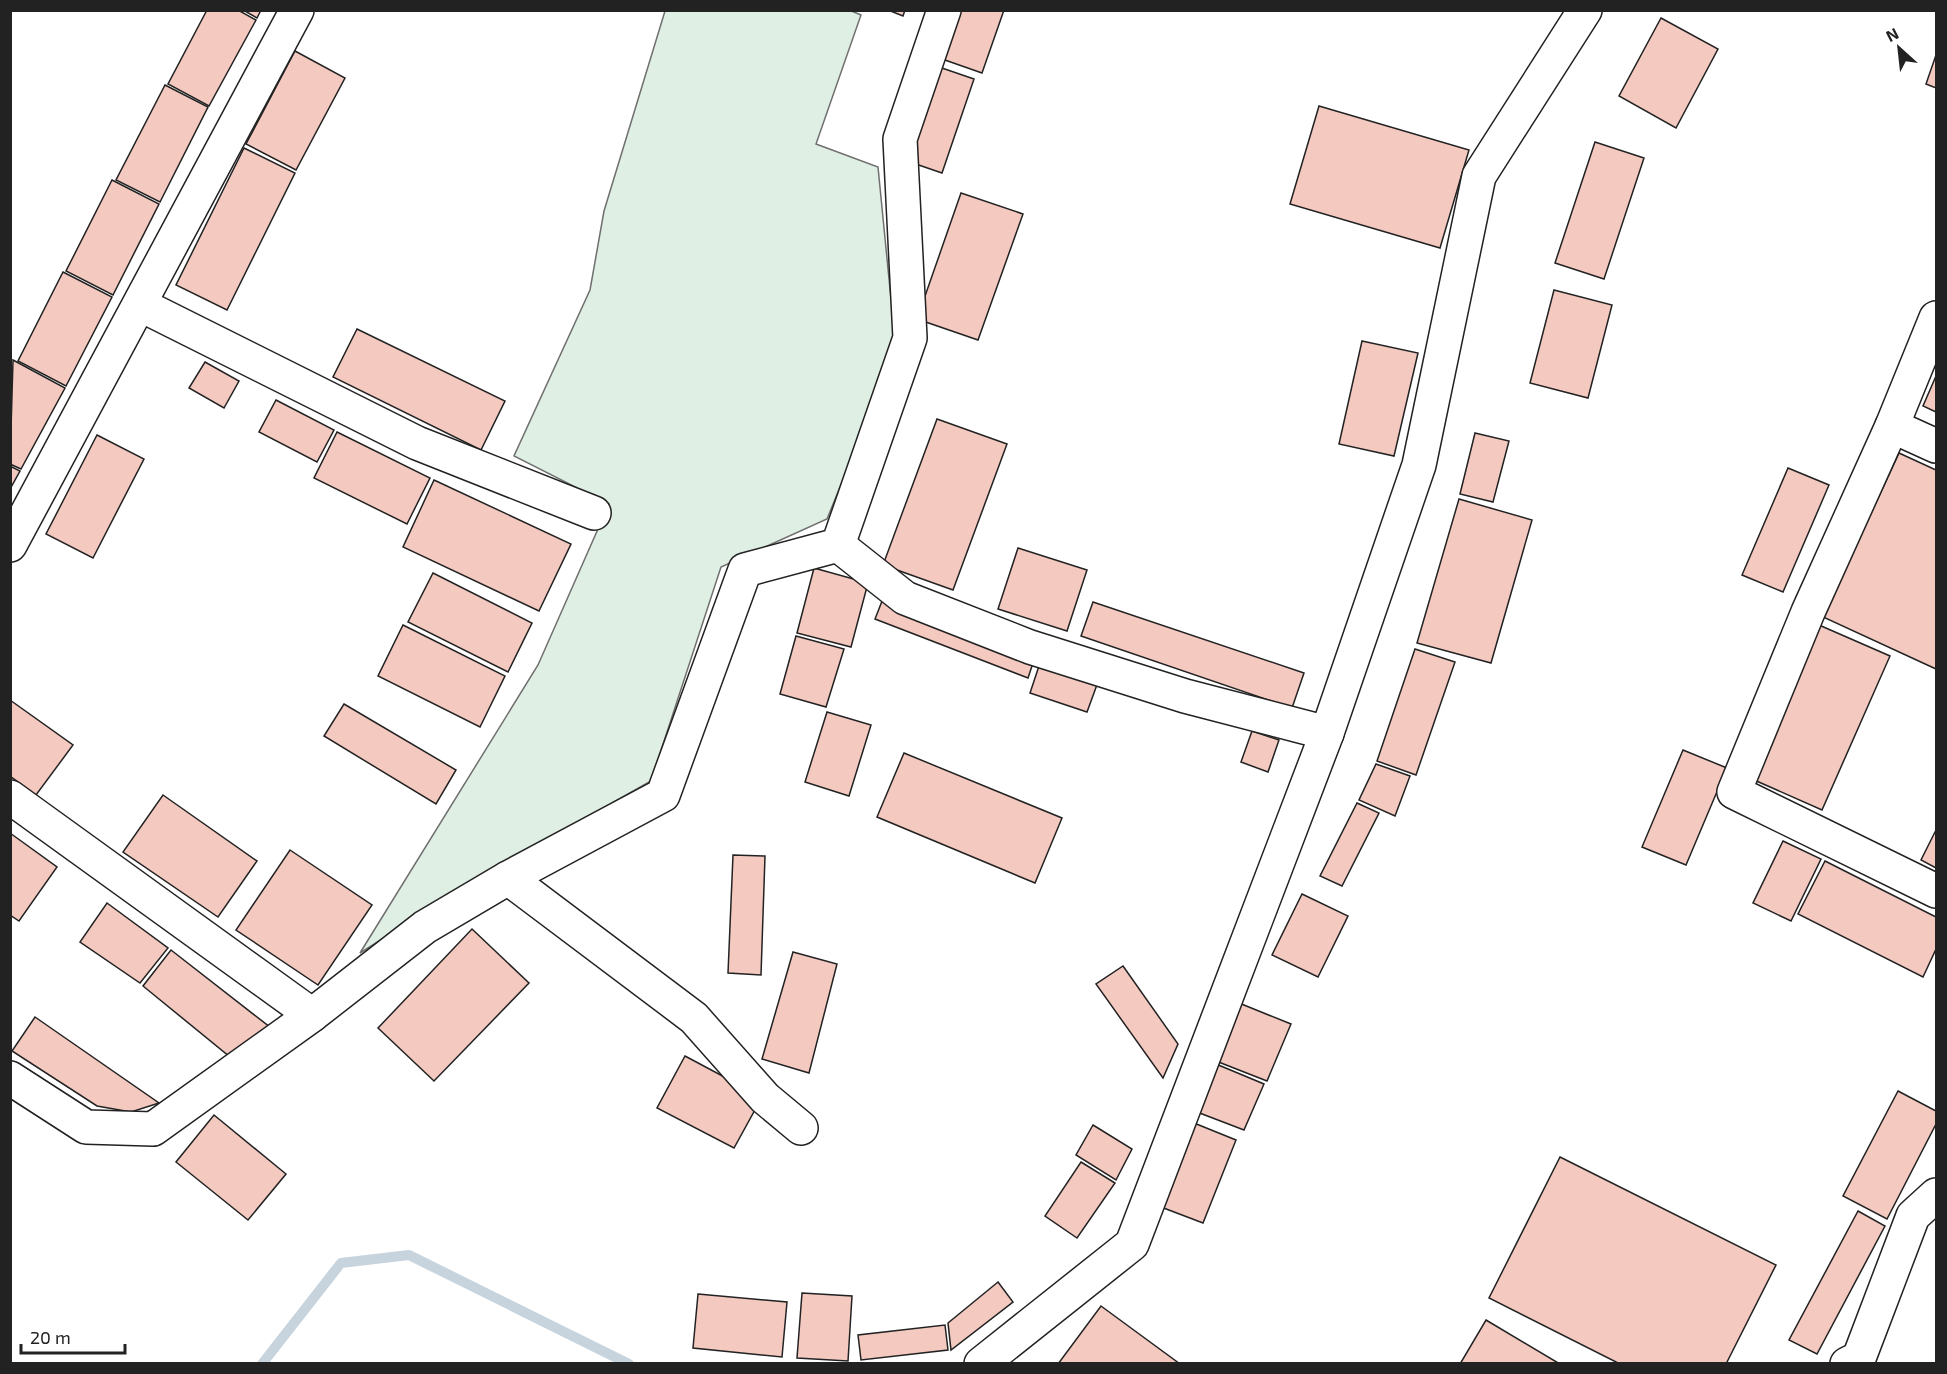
<svg xmlns="http://www.w3.org/2000/svg" width="1947" height="1374" font-family="'Exo 2',sans-serif">
<style>
.green{fill:#e0efe3;stroke:#6f6f6f;stroke-width:1.5}
.lines{fill:none;stroke-linecap:round;stroke-linejoin:round}
.stream{stroke:#c7d3dd;stroke-width:10}
.building{fill:#f3c9c0;stroke:#222;stroke-width:1.5}
.minor-casing{stroke:#222;stroke-width:36}
.minor{stroke:#fff;stroke-width:33}
</style>
<rect width="100%" height="100%" fill="#fff"/>
<path class="green" d="M849,10L861,15L816,144L878,167L896,350L827,519L721,567L651,781L483,876L360,953L538,665L609,504L514,456L590,290L604,211L665,11Z"/>
<g class="lines">
<path class="stream" d="M262,1364L341,1263L409,1255L629,1364"/>
</g>
<g class="building">
<path d="M207,10H238L256,20L209,106L168,84Z"/>
<path d="M243,10H261L257,18Z"/>
<path d="M888,10H905L903,16Z"/>
<path d="M959,10H1004L982,73L942,59Z"/>
<path d="M1661,18L1718,49L1676,128L1619,96Z"/>
<path d="M295,51L345,78L296,170L246,144Z"/>
<path d="M1936,55V88L1926,84Z"/>
<path d="M939,67L974,79L942,173L907,161Z"/>
<path d="M165,85L208,107L160,202L116,180Z"/>
<path d="M1319,106L1469,150L1440,248L1290,204Z"/>
<path d="M1595,142L1644,158L1604,279L1555,263Z"/>
<path d="M244,148L295,173L227,310L176,285Z"/>
<path d="M112,180L159,204L113,295L66,271Z"/>
<path d="M961,193L1023,214L978,340L917,319Z"/>
<path d="M63,272L112,297L66,386L18,361Z"/>
<path d="M1554,290L1612,305L1588,398L1530,383Z"/>
<path d="M357,329L505,401L481,450L333,377Z"/>
<path d="M1362,341L1418,353L1394,456L1339,444Z"/>
<path d="M13,360L65,388L21,469L10,464Z"/>
<path d="M205,362L239,381L224,408L189,388Z"/>
<path d="M1936,376V412L1923,406Z"/>
<path d="M276,400L334,430L317,462L259,432Z"/>
<path d="M937,419L1007,444L953,590L883,565Z"/>
<path d="M337,432L430,478L407,524L314,478Z"/>
<path d="M1475,433L1509,441L1493,502L1460,494Z"/>
<path d="M97,435L144,459L93,558L46,534Z"/>
<path d="M1899,453L1936,470V669L1823,617Z"/>
<path d="M10,466L20,471L10,489Z"/>
<path d="M1788,468L1829,485L1783,592L1742,575Z"/>
<path d="M434,480L571,544L539,611L403,547Z"/>
<path d="M1459,499L1532,520L1491,663L1417,643Z"/>
<path d="M1018,548L1087,570L1067,631L998,609Z"/>
<path d="M814,568L868,583L851,647L797,633Z"/>
<path d="M433,573L532,623L508,672L408,622Z"/>
<path d="M884,596L1036,654L1028,678L875,619Z"/>
<path d="M1093,602L1304,673L1292,708L1081,636Z"/>
<path d="M403,625L505,676L480,727L378,676Z"/>
<path d="M1819,625L1890,656L1822,810L1752,779Z"/>
<path d="M796,636L844,649L826,707L780,694Z"/>
<path d="M1415,649L1455,662L1416,775L1377,761Z"/>
<path d="M1040,663L1098,682L1087,712L1030,693Z"/>
<path d="M10,700L73,745L36,795L10,776Z"/>
<path d="M344,704L456,770L436,804L324,736Z"/>
<path d="M827,712L871,725L849,796L805,782Z"/>
<path d="M1252,731L1279,740L1268,772L1241,762Z"/>
<path d="M1683,750L1727,768L1686,865L1642,847Z"/>
<path d="M904,753L1062,818L1035,883L877,817Z"/>
<path d="M1376,764L1410,776L1395,816L1359,800Z"/>
<path d="M163,795L257,861L218,917L123,852Z"/>
<path d="M1357,803L1379,813L1342,886L1320,876Z"/>
<path d="M1936,830V868L1921,860Z"/>
<path d="M10,833L57,867L19,921L10,915Z"/>
<path d="M1783,841L1821,859L1791,921L1753,903Z"/>
<path d="M290,850L372,905L318,985L236,930Z"/>
<path d="M733,855L765,856L761,975L728,973Z"/>
<path d="M1825,861L1936,917V949L1923,977L1798,914Z"/>
<path d="M1302,894L1348,916L1318,977L1272,955Z"/>
<path d="M107,903L168,948L140,983L80,942Z"/>
<path d="M472,929L529,983L434,1081L378,1028Z"/>
<path d="M171,950L275,1031L235,1061L143,986Z"/>
<path d="M793,952L837,964L809,1073L762,1059Z"/>
<path d="M1123,966L1178,1044L1163,1078L1096,984Z"/>
<path d="M1239,1003L1291,1024L1267,1081L1216,1061Z"/>
<path d="M35,1017L159,1103L131,1112L97,1106L12,1051Z"/>
<path d="M685,1056L762,1097L734,1148L657,1108Z"/>
<path d="M1216,1064L1264,1084L1244,1130L1197,1112Z"/>
<path d="M1898,1091L1936,1111V1124L1887,1219L1843,1196Z"/>
<path d="M214,1115L286,1174L248,1220L176,1162Z"/>
<path d="M1194,1123L1236,1140L1203,1223L1161,1207Z"/>
<path d="M1093,1125L1132,1149L1116,1180L1076,1155Z"/>
<path d="M1560,1157L1776,1265L1726,1364H1620L1489,1298Z"/>
<path d="M1081,1162L1115,1183L1077,1238L1045,1216Z"/>
<path d="M1858,1211L1885,1226L1817,1354L1789,1340Z"/>
<path d="M998,1282L1013,1302L951,1350L948,1323Z"/>
<path d="M802,1293L852,1296L848,1361L797,1358Z"/>
<path d="M698,1294L787,1302L782,1357L693,1348Z"/>
<path d="M1101,1306L1180,1364H1058Z"/>
<path d="M1486,1320L1560,1364H1460Z"/>
<path d="M945,1325L948,1350L861,1360L858,1335Z"/>
</g>
<g class="lines">
<defs>
<g id="minor">
<path d="M141,305L417,443L594,513"/>
<path d="M1936,318L1892,426L1808,612L1734,792L1936,891"/>
<path d="M1892,426L1936,446"/>
<path d="M10,545L297,10"/>
<path d="M838,545L905,598L1030,647L1185,696L1327,733"/>
<path d="M10,797L312,1015"/>
<path d="M508,878L694,1018L765,1098L801,1128"/>
<path d="M10,1078L86,1127L153,1129L312,1015L425,927L508,878L663,795L745,570L838,545L910,338L900,139L944,10"/>
<path d="M981,1364L1132,1244L1327,733L1419,465L1479,176L1585,10"/>
<path d="M1847,1364L1859,1358L1913,1216L1936,1195"/>
</g>
</defs>
<use href="#minor" class="minor-casing"/>
<use href="#minor" class="minor"/>
</g>
<rect width="1947" height="1374" fill="none" stroke="#222222" stroke-width="24"/>
<g transform="translate(1899 48) rotate(333)" stroke="#ffffff" stroke-width="4.5" paint-order="stroke">
<path d="M0-4.5L10 22L0 15L-10 22Z" fill="#222222"/>
<text y="-9" font-size="16" font-weight="bold" text-anchor="middle" fill="#222222">N</text>
</g>
<path d="M21 1344v9h104v-9" fill="none" stroke="#222222" stroke-width="3"/>
<text x="30" y="1344" font-size="18" fill="#222222" stroke="#ffffff" stroke-width="4.5" paint-order="stroke">20 m</text>
</svg>
